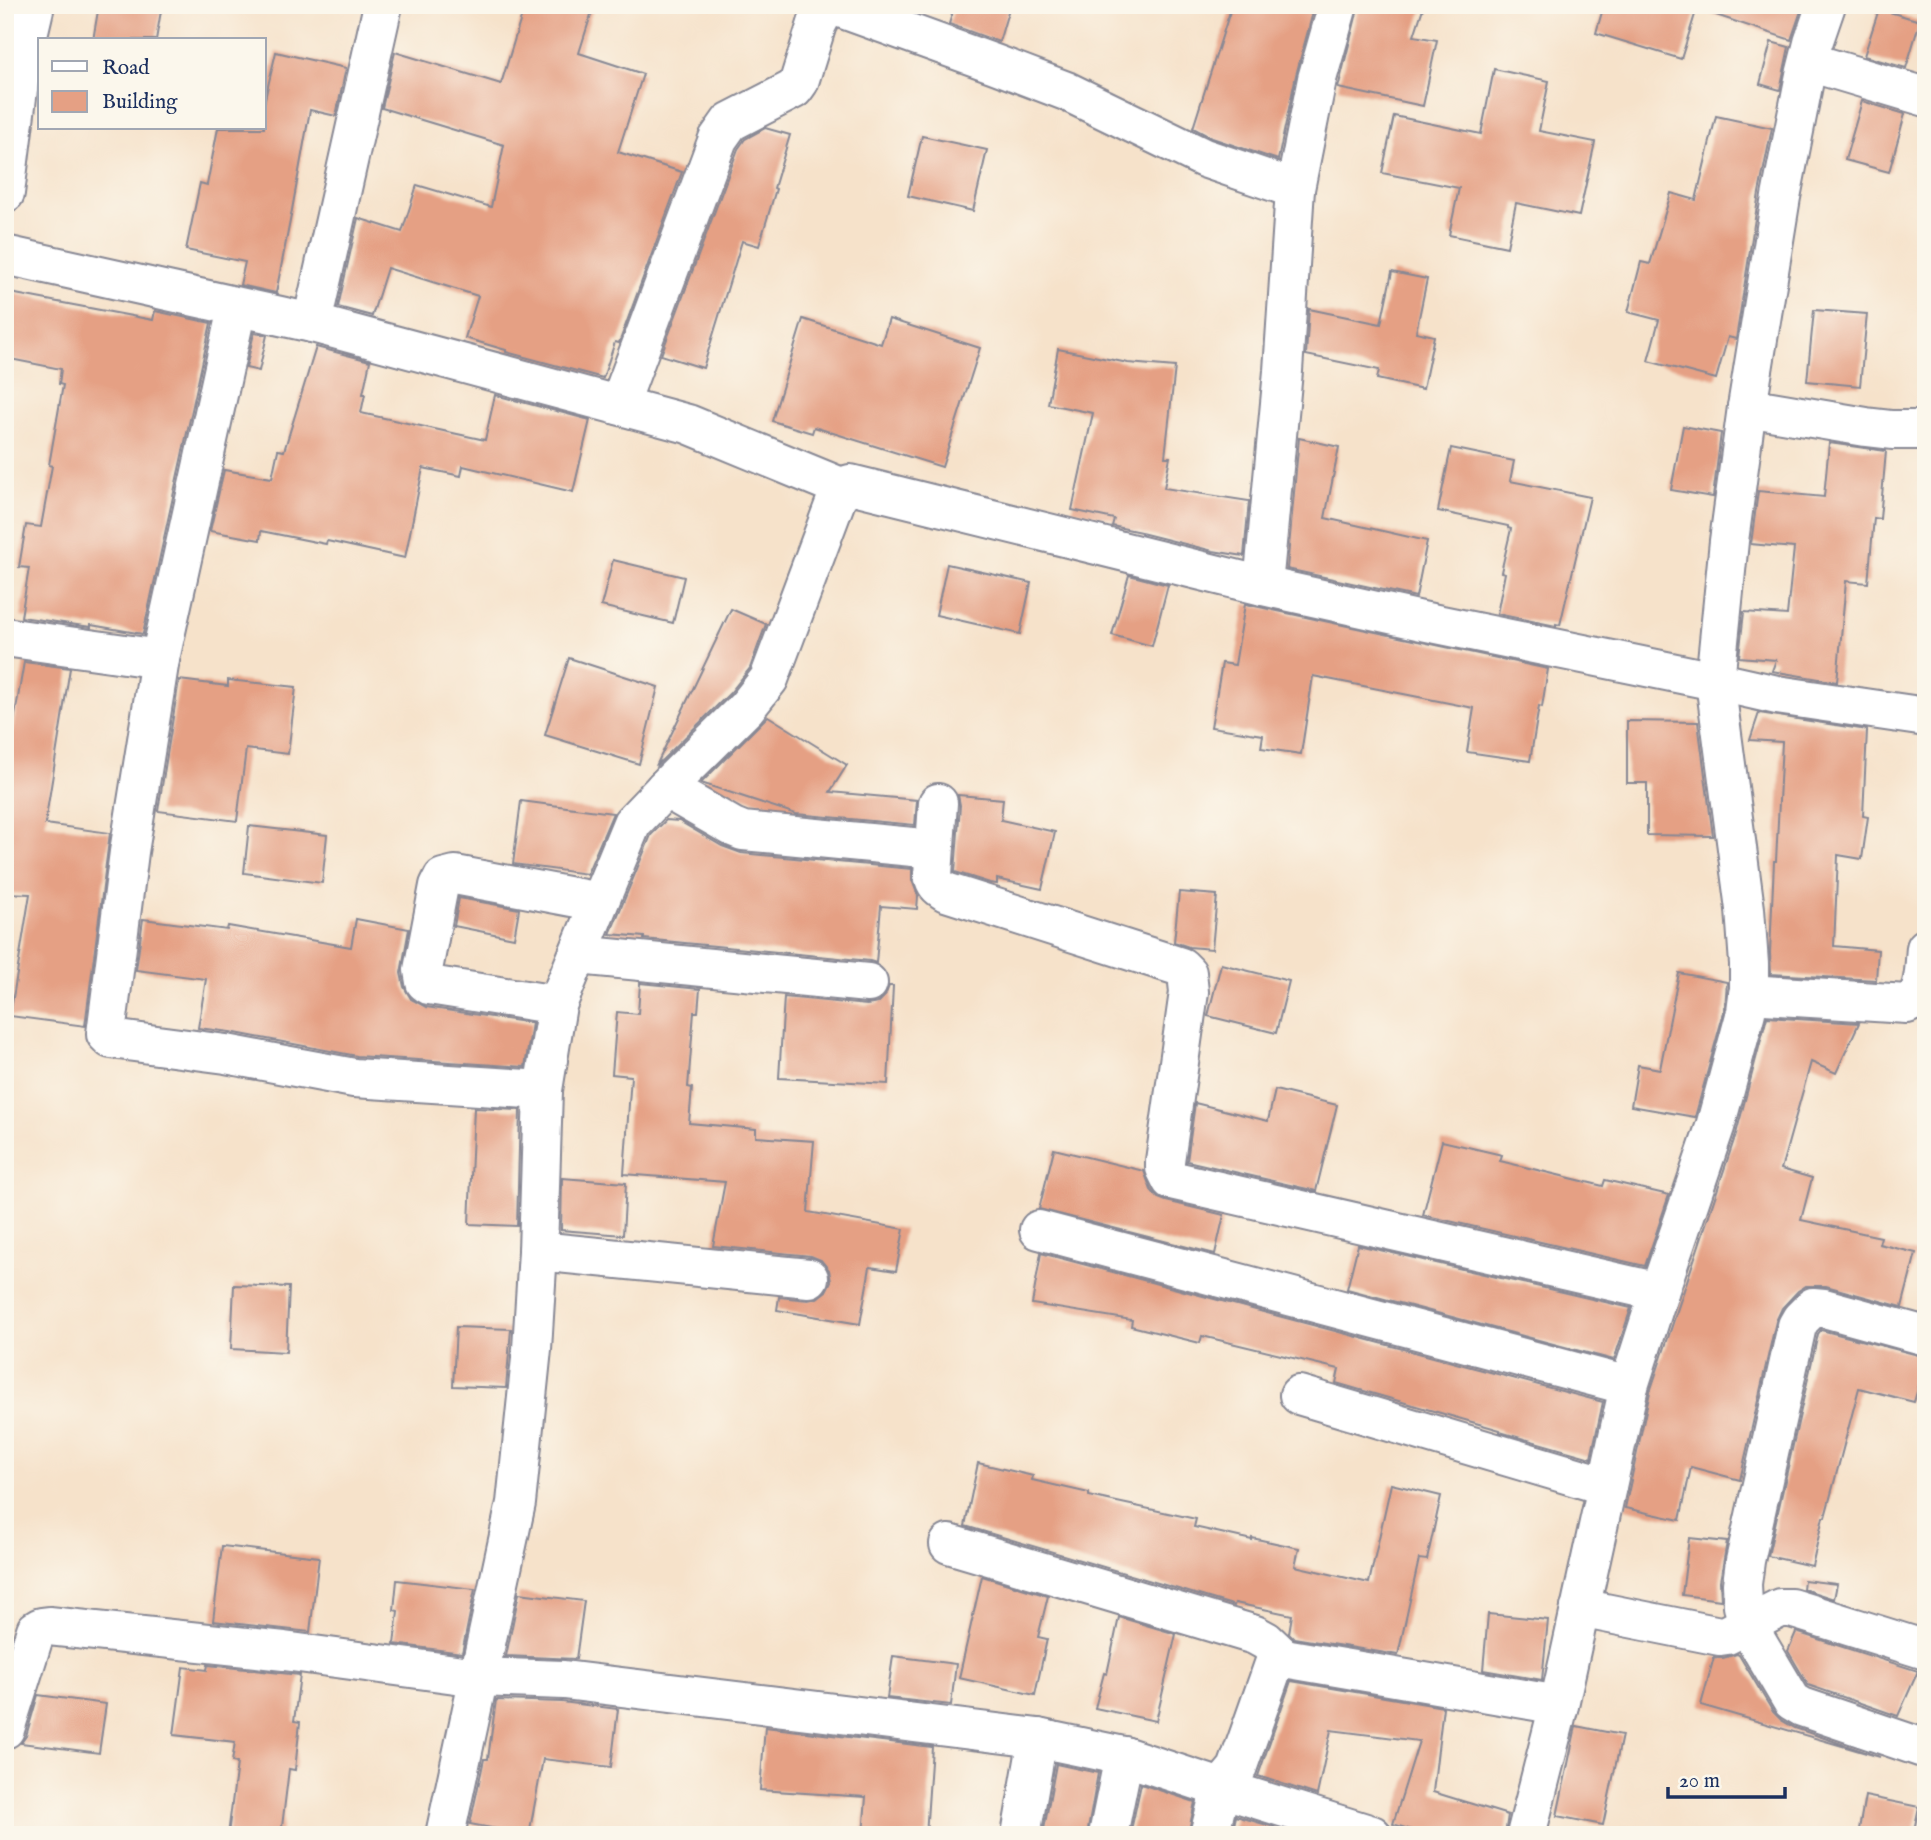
<svg xmlns="http://www.w3.org/2000/svg" width="1931" height="1840" font-family="'IM FELL English',serif">
<style>
.building{fill:#e5a084}
.lines{fill:none;stroke-linecap:round;stroke-linejoin:round}
.minor-casing{stroke:#888894;stroke-width:42}
.minor{stroke:#fff;stroke-width:38}
</style>
<rect width="100%" height="100%" fill="#fbf7ec"/>
<filter id="ink" filterUnits="userSpaceOnUse"><feTurbulence type="fractalNoise" baseFrequency=".0143" numOctaves="2"/><feDisplacementMap in="SourceGraphic" scale="14" xChannelSelector="R" yChannelSelector="G"/><feConvolveMatrix kernelMatrix="1 2 1 2 8 2 1 2 1" color-interpolation-filters="sRGB"/></filter>
<filter id="wash" filterUnits="userSpaceOnUse"><feTurbulence type="fractalNoise" baseFrequency=".00686" numOctaves="4" result="noise"/><feDisplacementMap in="SourceGraphic" scale="28" xChannelSelector="R" yChannelSelector="G"/><feGaussianBlur stdDeviation="1.57" result="paint"/><feColorMatrix in="noise" values="0 0 0 0 0 0 0 0 0 0 0 0 0 0 0 0 0 1.4 0 .05"/><feComposite in="paint" operator="in"/></filter>
<g filter="url(#wash)">
<rect width="100%" height="100%" fill="#f6e2ca"/>
<g id="blocks">
<g class="building">
<path d="M99,5H162L156,40H93Z"/>
<path d="M525,5H594L579,53L643,74L618,152L682,172L619,343L615,342L603,378L506,352V350L465,338L478,296L387,268L372,316L338,307L358,218L402,232L417,185L491,207L504,145L382,108L395,52L501,84Z"/>
<path d="M955,5H1010L999,42L949,24Z"/>
<path d="M1232,5H1315L1296,75L1278,160L1212,138L1193,128Z"/>
<path d="M1359,5H1424L1414,36L1437,40L1423,106L1338,88Z"/>
<path d="M1604,5H1698L1681,59L1596,33Z"/>
<path d="M1705,5H1803L1791,40L1704,11Z"/>
<path d="M1879,9L1920,21L1906,68L1864,56Z"/>
<path d="M1771,42L1789,47L1780,90L1760,84Z"/>
<path d="M276,52L346,68L336,116L310,110L290,221L276,293L240,285L245,262L186,250L200,183L207,185L218,128H264V103Z"/>
<path d="M1494,69L1549,81L1539,131L1595,142L1579,216L1516,203L1507,247L1449,235L1459,188L1382,173L1394,116L1481,134Z"/>
<path d="M1862,101L1905,114L1889,172L1845,160Z"/>
<path d="M1716,116L1772,128L1759,193L1736,339L1728,337L1716,379L1648,361L1659,320L1628,312L1641,262L1650,264L1671,193L1696,200Z"/>
<path d="M765,128L790,135L774,188L776,189L759,246L742,241L703,368L661,355L738,149L745,139Z"/>
<path d="M922,136L987,150L973,211L908,196Z"/>
<path d="M1392,272L1427,279L1416,332L1434,336L1423,389L1377,379L1379,370L1306,355L1309,309L1381,324Z"/>
<path d="M5,292L153,320L155,311L211,323L143,634L91,625V627L21,617L29,568L19,567L26,525L41,527L52,466L49,465L63,385L59,384L61,369L5,358Z"/>
<path d="M1814,310L1867,314L1860,386L1807,381Z"/>
<path d="M803,319L881,344L889,319L980,348L942,467L814,427L812,433L772,421Z"/>
<path d="M254,333L267,335L259,371L246,368Z"/>
<path d="M316,347L370,361L363,394H365L361,413L485,440L495,395L590,420L573,492L463,466L461,476L423,468L405,558L327,541L326,544L261,531L260,540L210,531L224,470L272,478L278,450L284,451Z"/>
<path d="M1058,349L1128,363L1175,367L1165,457H1170L1164,488L1249,501L1244,556L1213,551L1141,533V532L1112,526L1114,519L1072,510L1093,413L1048,404Z"/>
<path d="M1683,426L1721,433L1713,497L1671,490Z"/>
<path d="M1299,438L1339,447L1325,518L1427,541L1416,597L1287,569Z"/>
<path d="M1829,443L1886,451L1880,519L1874,518L1868,583L1846,581L1837,682L1772,671L1776,660L1739,657L1744,612L1787,615L1794,548L1751,544L1758,491L1824,497Z"/>
<path d="M1451,448L1514,461L1510,481L1590,497L1560,625L1556,624V626L1497,614L1505,573L1501,572L1511,529L1508,528V526L1438,511Z"/>
<path d="M613,560L684,577L673,623L601,606Z"/>
<path d="M947,564L1031,583L1020,634L936,615Z"/>
<path d="M1129,575L1168,585L1152,646L1112,635Z"/>
<path d="M1245,604L1548,669L1542,707L1539,706L1530,761L1467,752L1474,708L1313,676L1301,754L1261,748L1263,735L1211,727L1222,663L1235,665Z"/>
<path d="M731,609L766,624L750,668L730,693L656,766Z"/>
<path d="M569,658L658,687L639,764L545,735Z"/>
<path d="M24,662L70,668L45,824L110,833L85,1026L10,1016L30,894L5,893V733H12Z"/>
<path d="M179,680L228,686V680L296,687L288,754L246,749L237,821L158,811Z"/>
<path d="M1759,713L1867,730L1863,816L1868,817L1862,859L1838,855L1834,946L1878,950L1876,980L1771,974L1770,953L1774,861H1776L1782,742L1750,740Z"/>
<path d="M768,716L847,765L830,792L917,800L915,825L796,814L701,783Z"/>
<path d="M1627,721L1698,722L1713,836L1647,835V783H1627Z"/>
<path d="M958,795L1003,799L1001,820L1055,832L1042,889L997,879V884L990,883L955,872L960,805Z"/>
<path d="M521,801L613,813L587,874L513,864Z"/>
<path d="M666,820L679,821L722,846L741,853L912,869V880L918,896L917,909L881,906L876,963L870,961L644,939V937L610,934L651,835Z"/>
<path d="M249,826L327,835L322,883L244,873Z"/>
<path d="M1179,892L1217,895L1212,949L1189,947L1174,942Z"/>
<path d="M459,898L519,909L514,938L454,926Z"/>
<path d="M143,919L227,930L228,926L351,947L356,919L409,929L401,973L404,987L411,999L426,1007L532,1023L525,1067L357,1056L230,1032L198,1028L206,979L136,970Z"/>
<path d="M1221,964L1289,981L1276,1033L1208,1016Z"/>
<path d="M1679,973L1727,982L1725,1008L1695,1117L1631,1106L1638,1065L1660,1069Z"/>
<path d="M640,983L700,989L698,1012H694L688,1087L692,1088L689,1123L756,1129V1137L814,1141L808,1212L904,1229L896,1271L870,1267L860,1324L777,1310L779,1297L808,1300L817,1298L826,1291L831,1281L829,1270L821,1260L811,1256L713,1246L725,1182L624,1174L631,1076L612,1074L617,1012L638,1014Z"/>
<path d="M889,986H893L888,1084L779,1078L784,997L867,1005L878,1003L885,996Z"/>
<path d="M1767,1017L1859,1023L1836,1073L1811,1062L1781,1169L1812,1178L1801,1220L1881,1237L1879,1244L1916,1253L1902,1307L1826,1286H1806L1798,1291L1782,1308L1776,1321L1740,1480L1691,1467L1680,1520L1625,1508L1650,1392L1736,1134Z"/>
<path d="M1275,1090L1337,1105L1316,1191L1187,1161L1195,1103L1268,1121Z"/>
<path d="M474,1108L520,1110L517,1226L469,1224Z"/>
<path d="M1442,1141L1502,1155L1500,1161L1603,1186L1605,1180L1669,1195L1645,1266L1423,1215Z"/>
<path d="M1054,1149L1144,1171L1151,1190L1158,1198L1166,1201L1224,1215L1215,1254L1039,1209Z"/>
<path d="M562,1178L626,1183L623,1235L561,1230Z"/>
<path d="M1358,1245L1631,1308L1614,1360L1347,1289Z"/>
<path d="M1041,1253L1603,1402L1591,1458L1500,1432V1430L1336,1383L1339,1369L1202,1336L1200,1343L1131,1326L1132,1320L1032,1304Z"/>
<path d="M234,1285L289,1287L286,1352L231,1349Z"/>
<path d="M456,1327L511,1329L506,1388L453,1386Z"/>
<path d="M1821,1330L1926,1357V1361L1914,1402L1859,1388L1825,1517H1823L1812,1566L1768,1556L1818,1334Z"/>
<path d="M978,1463L1033,1476L1032,1480L1089,1493V1496L1196,1519L1194,1527L1252,1540V1538L1299,1548L1295,1566L1369,1583L1391,1484L1441,1496L1427,1560L1419,1559L1398,1655L1294,1638L1289,1633L1292,1615L1235,1603L1234,1606L1229,1604L965,1526Z"/>
<path d="M1689,1538L1727,1542L1720,1581L1721,1600L1682,1595Z"/>
<path d="M222,1546L319,1557L310,1632L213,1621Z"/>
<path d="M982,1576L1048,1596L1038,1637L1047,1639L1035,1695L959,1678Z"/>
<path d="M397,1580L475,1589L462,1653L394,1644L398,1611L394,1610Z"/>
<path d="M1804,1580L1837,1584L1834,1599L1803,1589Z"/>
<path d="M519,1593L584,1601L576,1659L506,1656Z"/>
<path d="M1488,1614L1548,1620L1542,1680L1483,1670Z"/>
<path d="M1119,1617L1176,1634L1156,1721L1095,1708L1104,1673L1107,1674Z"/>
<path d="M1796,1632L1918,1671L1898,1716L1808,1685L1788,1651Z"/>
<path d="M1737,1654L1739,1655L1773,1712L1781,1720L1795,1728L1880,1757L1701,1705L1714,1657L1723,1658Z"/>
<path d="M893,1656L956,1664L951,1705L887,1698Z"/>
<path d="M208,1665L300,1675L294,1721L300,1722L295,1770L289,1769L281,1835H228L237,1763L232,1762L235,1742L174,1735L183,1667L207,1670Z"/>
<path d="M1291,1681L1443,1707L1433,1792L1508,1815L1505,1835H1427L1393,1824L1419,1741L1331,1730L1317,1795L1258,1776Z"/>
<path d="M38,1695L106,1704L99,1753L21,1743L26,1736Z"/>
<path d="M496,1700L562,1702L618,1709L611,1767L543,1759L529,1835L470,1824L484,1759H488Z"/>
<path d="M1576,1726L1622,1735L1603,1825L1557,1816Z"/>
<path d="M765,1727L932,1747L926,1835H863L866,1797L760,1790Z"/>
<path d="M1056,1764L1098,1773L1087,1835H1043Z"/>
<path d="M1141,1784L1195,1802L1188,1835H1130Z"/>
<path d="M1865,1796L1919,1807L1913,1835H1858Z"/>
<path d="M1236,1816L1274,1827L1272,1835H1232Z"/>
</g>
</g>
</g>
<g filter="url(#ink)">
<use href="#blocks" fill-opacity="0" stroke="#888894" stroke-width="2"/>
<g class="lines">
<defs>
<g id="minor">
<path d="M1809,62L1926,97"/>
<path d="M5,193L21,65L35,5"/>
<path d="M5,255L312,323L688,424L841,487"/>
<path d="M237,308L160,659L129,852L106,1034L111,1039L226,1054L354,1078L543,1090"/>
<path d="M312,323L383,5"/>
<path d="M619,405L718,139L730,122L794,89L799,82L817,24L825,9L833,7L840,8L995,64L1066,91L1204,158L1295,189"/>
<path d="M1747,407L1866,427L1892,430H1926"/>
<path d="M1263,586L1283,371L1295,189L1317,79L1338,5"/>
<path d="M5,637L160,659"/>
<path d="M665,788L733,827L743,831L934,849"/>
<path d="M938,803L933,875C935,884 938,887 946,892L1181,967L1187,973L1189,992L1165,1161V1168L1171,1180L1659,1292"/>
<path d="M578,955L868,983"/>
<path d="M1748,994L1907,1004C1926,997 1924,965 1926,948"/>
<path d="M557,1005L429,985L425,982L423,970L439,886L443,878L455,875L599,902"/>
<path d="M1039,1230L1629,1386"/>
<path d="M538,1251L809,1278"/>
<path d="M1926,1336L1824,1308L1813,1307L1801,1319L1797,1326L1745,1561L1742,1584L1743,1605L1747,1625L1792,1701L1802,1707L1926,1749"/>
<path d="M1299,1395L1607,1486"/>
<path d="M949,1544L1255,1635L1266,1641L1284,1658"/>
<path d="M1580,1608L1720,1636L1727,1635L1780,1608H1791L1926,1650"/>
<path d="M5,1729L36,1630L41,1627L49,1626L284,1651L478,1677L564,1680L1038,1738"/>
<path d="M445,1835L516,1503L532,1349L538,1251L543,1090L557,1005L632,823L675,778L746,708L769,679L841,487L850,484L1263,586L1422,621L1715,681L1777,695L1926,717"/>
<path d="M1021,1835L1038,1738L1124,1756"/>
<path d="M1108,1835L1124,1756L1221,1788L1372,1835"/>
<path d="M1209,1835L1221,1788L1237,1769L1274,1664L1277,1661L1284,1658L1559,1705"/>
<path d="M1526,1835L1559,1705L1629,1386L1659,1292L1715,1127L1746,1012L1749,989V964L1745,909L1715,681L1729,541L1747,407L1781,197L1805,75L1813,43L1826,5"/>
</g>
</defs>
<use href="#minor" class="minor-casing"/>
<use href="#minor" class="minor"/>
</g>
</g>
<rect width="1931" height="1840" fill="none" stroke="#fbf7ec" stroke-width="28"/>
<rect x="38" y="38" width="228" height="91" fill="#fbf7ec" stroke="#a1a7b3" stroke-width="2"/>
<rect x="52" y="61" width="35" height="10" fill="#ffffff" stroke="#a1a7b3" stroke-width="2"/>
<text x="102" y="74" font-size="21" fill="#1b2f5e">Road</text>
<rect x="52" y="91" width="35" height="21" fill="#e5a084" stroke="#a1a7b3" stroke-width="2"/>
<text x="102" y="108" font-size="21" fill="#1b2f5e">Building</text>
<path d="M1668 1787v10h117v-10" fill="none" stroke="#1b2f5e" stroke-width="3.5"/>
<text x="1679" y="1787" font-size="21" fill="#1b2f5e" stroke="#fbf7ec" stroke-width="5" paint-order="stroke">20 m</text>
</svg>
